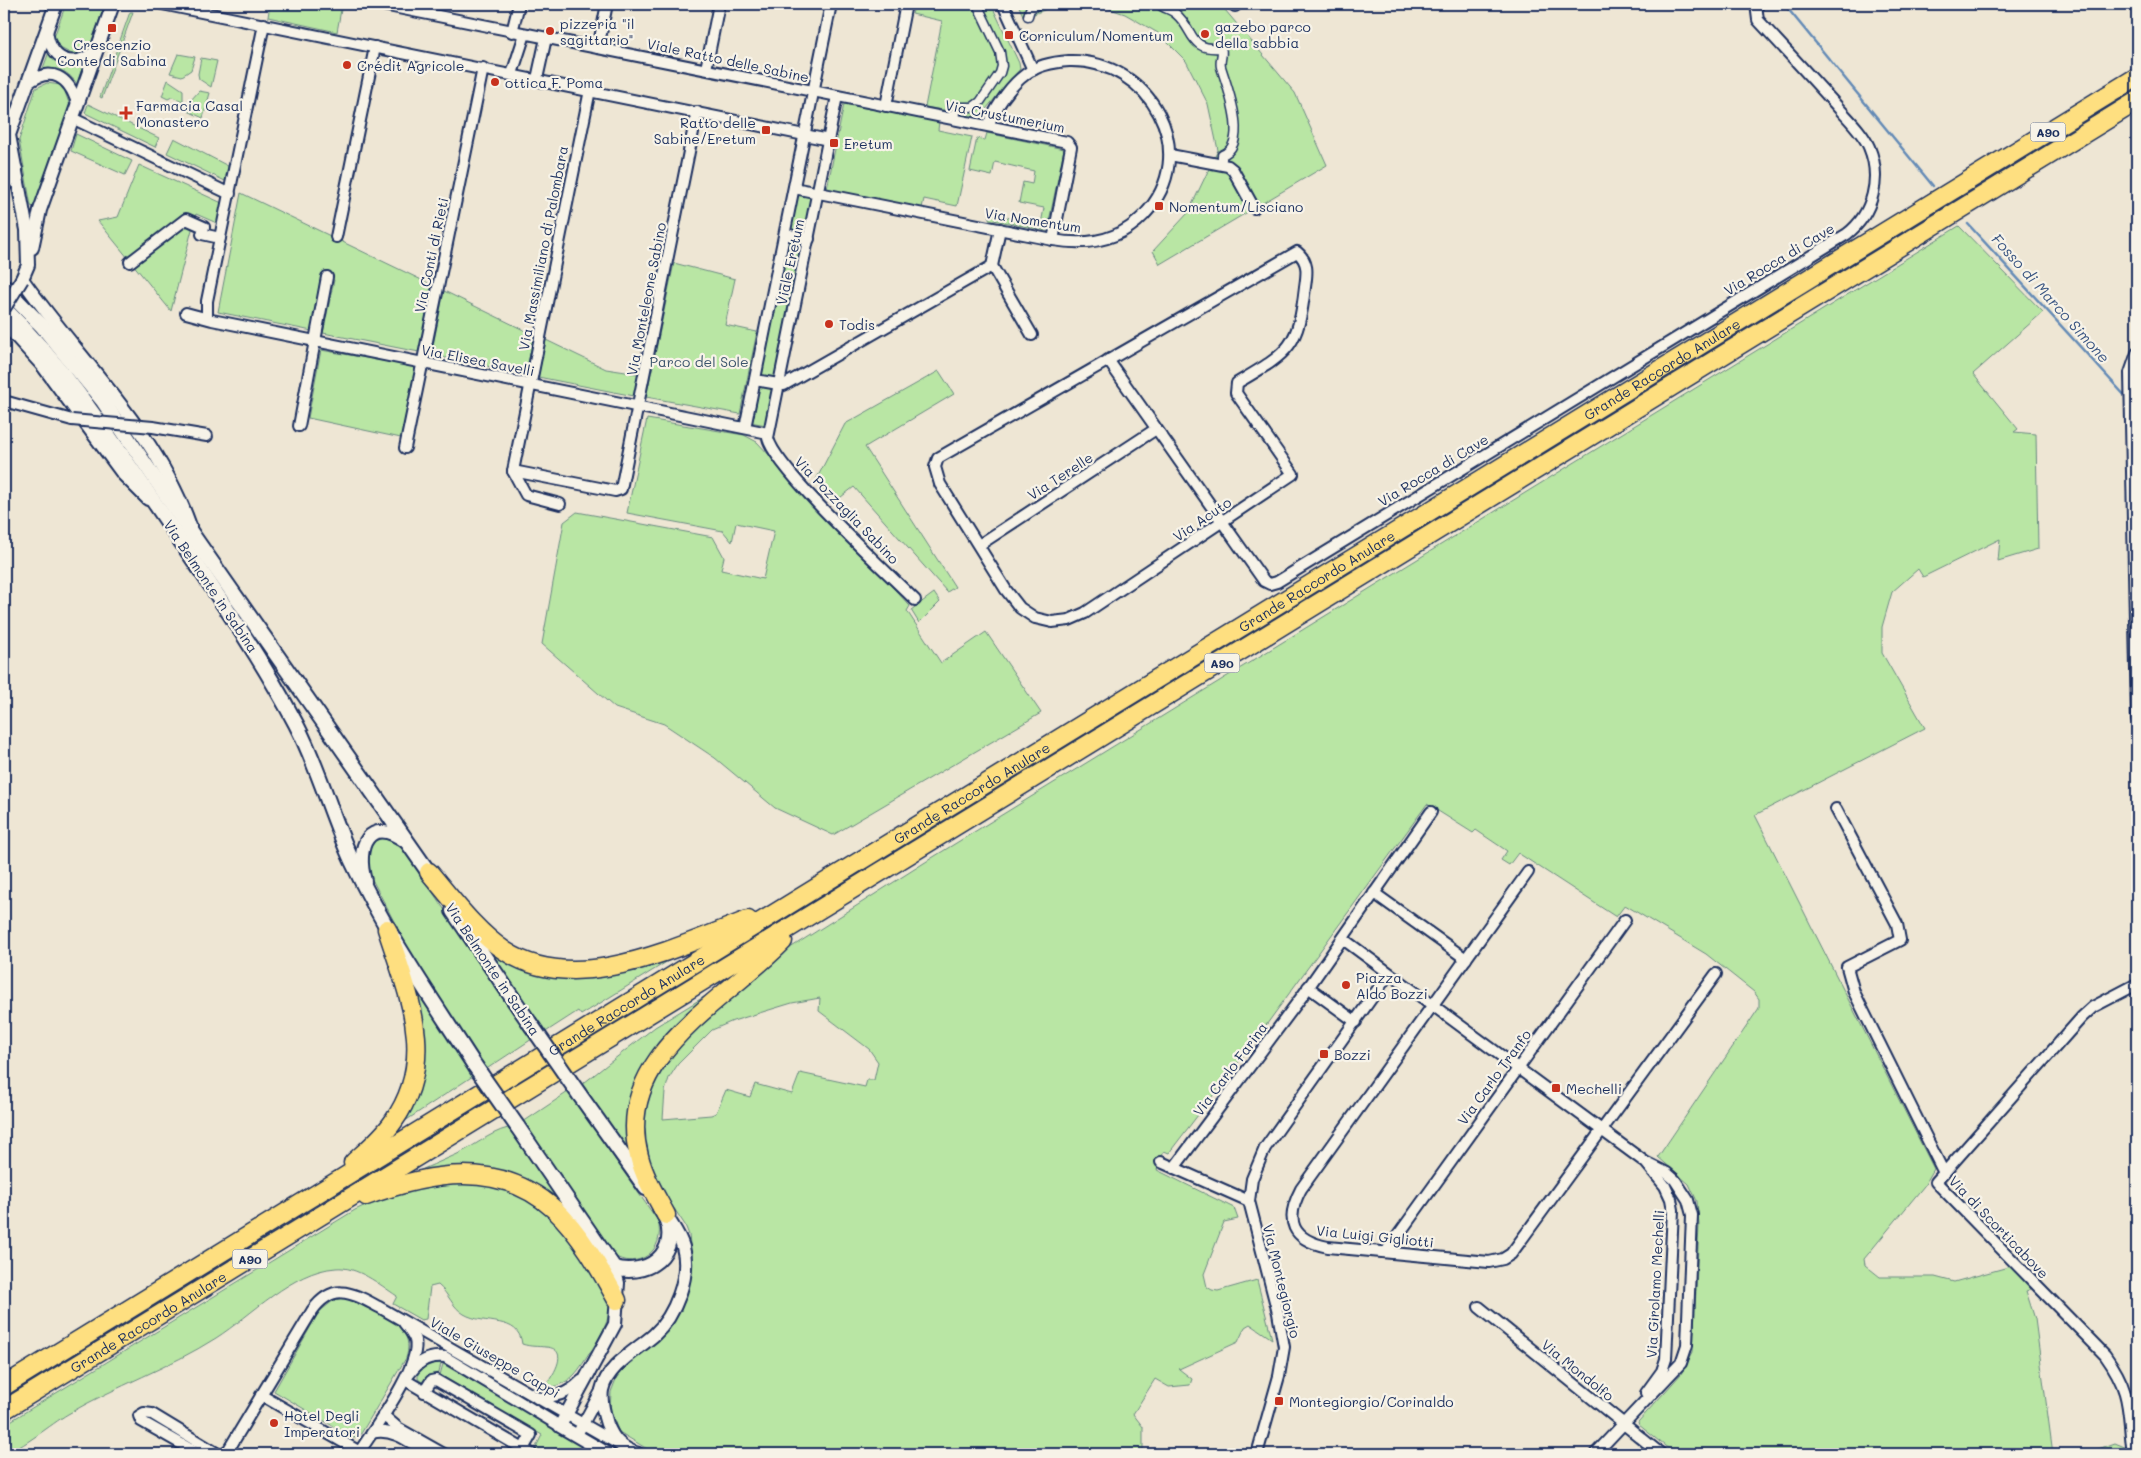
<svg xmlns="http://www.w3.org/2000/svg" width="2141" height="1458" font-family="Mali,sans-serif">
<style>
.green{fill:#b9e6a4;stroke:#6a8a81;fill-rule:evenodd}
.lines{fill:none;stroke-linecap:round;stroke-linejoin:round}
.stream{stroke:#638ab6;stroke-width:2.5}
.pedestrian-casing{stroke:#1b2f5e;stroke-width:11}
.minor-casing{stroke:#1b2f5e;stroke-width:14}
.tertiary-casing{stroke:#1b2f5e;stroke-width:16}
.secondary-casing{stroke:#1b2f5e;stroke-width:18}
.motorway-casing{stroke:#1b2f5e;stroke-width:21}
.pedestrian{stroke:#f7f3e8;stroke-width:8}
.minor{stroke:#f7f3e8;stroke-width:10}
.tertiary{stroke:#f7f3e8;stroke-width:12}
.secondary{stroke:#f7f3e8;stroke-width:14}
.motorway{stroke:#fedf80;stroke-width:18}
.minor-bridge-casing{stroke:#1b2f5e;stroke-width:14;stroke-linecap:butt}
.tertiary-bridge-casing{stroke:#1b2f5e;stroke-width:16;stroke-linecap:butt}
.secondary-bridge-casing{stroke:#1b2f5e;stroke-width:18;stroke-linecap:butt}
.minor-bridge{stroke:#f7f3e8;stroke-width:10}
.tertiary-bridge{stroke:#f7f3e8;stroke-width:12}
.secondary-bridge{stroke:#f7f3e8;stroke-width:14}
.poi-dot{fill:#c8321e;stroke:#f7f3e8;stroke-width:2}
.labels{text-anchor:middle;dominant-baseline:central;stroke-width:4.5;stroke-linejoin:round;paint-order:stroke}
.shield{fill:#f7f3e8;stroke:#5d6a87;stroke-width:1}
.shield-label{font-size:12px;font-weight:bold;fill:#1b2f5e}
.poi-label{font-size:14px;fill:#1b2f5e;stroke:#f7f3e8;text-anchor:start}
.street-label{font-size:14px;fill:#1b2f5e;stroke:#f7f3e8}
.park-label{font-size:14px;fill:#3b546c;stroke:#f7f3e8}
.water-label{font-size:15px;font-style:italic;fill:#395582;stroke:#f7f3e8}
</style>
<rect width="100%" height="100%" fill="#eee6d4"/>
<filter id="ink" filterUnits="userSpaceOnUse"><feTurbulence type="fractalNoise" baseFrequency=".02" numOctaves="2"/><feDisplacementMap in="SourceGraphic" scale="10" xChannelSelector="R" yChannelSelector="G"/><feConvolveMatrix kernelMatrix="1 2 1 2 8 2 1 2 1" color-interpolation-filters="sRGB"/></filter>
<g filter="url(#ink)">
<g class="green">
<path d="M66,4H105L90,47L74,55L60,48L54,37Z"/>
<path d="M270,4H342L337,32L268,17Z"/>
<path d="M915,4H991L1019,63L1020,69L980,116H963L962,113L925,107L942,21L912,14Z"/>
<path d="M1018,4H1220L1295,93L1327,165L1160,264L1153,251L1188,213L1218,150L1208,104L1186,61L1158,33L1125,14L1107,8L1088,5L1049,8L1024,18Z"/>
<path d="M130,12H133L102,98L100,97Z"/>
<path d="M49,52L56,59L71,67L84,63L77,84C70,73 56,64 42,71Z"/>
<path d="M178,54L195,57L191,70L182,76L170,73Z"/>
<path d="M201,58L217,61L211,87L199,79L198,74Z"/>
<path d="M168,80L183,90V101L172,97L168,99L162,96Z"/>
<path d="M47,83L61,85L64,89L70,106L34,207L31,206L19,140L36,88Z"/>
<path d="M199,91L210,93L203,118L188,111L191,100Z"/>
<path d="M88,104L159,138L155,147L85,113Z"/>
<path d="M844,104L939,122L938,130L972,137L957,206L924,199L922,208L827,189Z"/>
<path d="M987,133L1064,149L1047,231L989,219L990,214L1041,224L1044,208L1019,203L1023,182L1032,184L1034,171L995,162L992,176L970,171L977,138L985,140Z"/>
<path d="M76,134L132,161L125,175L71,151Z"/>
<path d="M174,138L228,166L225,181L167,153Z"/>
<path d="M139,165L222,203L219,224L196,214L171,311L98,221L118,217Z"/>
<path d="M241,193L432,285L419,352L323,333L334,280L327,277L312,331L218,312Z"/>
<path d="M796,194L813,198L806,234L789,230Z"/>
<path d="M1959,226L2043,312L1973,374L2018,429L2014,432L2036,434L2038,549L1998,561L2000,539L1923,577L1918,569L1892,592L1882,627V653L1925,728L1755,815L1934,1169L1924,1186L1864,1259L1865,1265L1880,1277H1935L1954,1282L2012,1266L2031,1289L2026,1291L2035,1319L2053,1454H1675L1639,1425L1638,1422L1681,1374L1693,1352L1699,1226L1697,1201L1689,1184L1658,1157L1759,1008V999L1754,992L1706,954L1625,905L1616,917L1518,853L1509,865L1501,860L1507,851L1476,830L1473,833L1427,804L1256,1039L1169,1153L1164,1151L1157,1170L1234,1208L1238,1219L1224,1222L1204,1274L1207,1287L1212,1290L1218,1291L1257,1280L1272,1339L1250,1324L1245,1327L1238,1342L1179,1369L1192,1379L1190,1385L1169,1387L1155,1379L1133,1414L1143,1427V1454H667L649,1450L619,1432L610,1411L611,1392L618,1374L660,1339L672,1324L683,1301L689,1277L691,1253L689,1235L685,1225L650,1172L640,1128L653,1072L757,969L935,856ZM820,998L819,1011L869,1049L878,1062L874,1080H867L865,1087L800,1073L792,1094L755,1084L750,1097L726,1090L716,1113L711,1115L663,1119L665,1091L669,1078L678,1064L712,1030L733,1021L792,1003Z"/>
<path d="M788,240L803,243L776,379L760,375Z"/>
<path d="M674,263L735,279L725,325L757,332L740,414L646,397Z"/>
<path d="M444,291L534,335L526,374L431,355Z"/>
<path d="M546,340L606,369L639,374L634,396L538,377Z"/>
<path d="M321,350L417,367L401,438L308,418Z"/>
<path d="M939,371L954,394L865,447L955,587L947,592L854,487L832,504L816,480L845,424Z"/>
<path d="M758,385L773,388L766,425L750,422Z"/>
<path d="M647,419L744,435L757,442L910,606L907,611L941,663L986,632L1041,713L833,835L775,808L715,758L664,724L615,708L542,644L564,522L577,512L713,537L724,557L721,570L763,579L774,531L736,523L732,542L723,531L627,513Z"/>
<path d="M934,593L940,602L919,623L911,610Z"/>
<path d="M384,835L398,841L532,1039L485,1070L410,952L364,864L366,844Z"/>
<path d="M475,932L555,974L689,948L581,1015L578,1011L544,1033Z"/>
<path d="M404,965L473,1076L393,1129L411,1093Z"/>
<path d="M707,995L709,997L648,1060L636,1163L580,1086L655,1027Z"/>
<path d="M568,1092L658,1221C666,1251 638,1271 612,1255L520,1124Z"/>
<path d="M508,1128L566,1208L540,1193L414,1173C427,1167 440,1162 453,1156C473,1148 488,1133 508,1128Z"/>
<path d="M481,1182C503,1189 532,1197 550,1213C563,1225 607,1286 609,1302C612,1318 599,1339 591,1351C574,1377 573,1382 542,1390C550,1380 573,1349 546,1347C537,1346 531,1347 522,1344C519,1315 484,1326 464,1314C452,1307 449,1294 438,1285L430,1287L426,1319L421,1320L393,1304L397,1296C379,1284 357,1266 336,1268C292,1271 252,1315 216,1338C169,1368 116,1386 68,1414C51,1424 22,1449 4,1454V1425L355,1210L391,1193L417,1185Z"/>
<path d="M345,1298C358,1300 396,1320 403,1331C409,1340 409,1349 406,1358L359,1437L353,1438L274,1391L319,1312L334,1300Z"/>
<path d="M437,1361L441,1363L439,1373L428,1375L422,1382L418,1379V1371L427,1363Z"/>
<path d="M443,1364L600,1454H545L535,1449L542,1435L440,1375Z"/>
<path d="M2115,1443L2127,1448V1454H2084Z"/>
</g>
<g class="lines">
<g class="stream">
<path d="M1784,4L1933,186"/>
<path d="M1968,224L2127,398"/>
</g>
<defs>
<g id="pedestrian">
<path d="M1159,4C1164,9 1171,9 1176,14C1195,30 1188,51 1221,48C1224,54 1219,60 1221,67C1227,86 1250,145 1222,155V159"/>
<path d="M1028,16L1030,9L1039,4"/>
<path d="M949,118L961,107H973L980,102L1000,73L1002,66L1000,52L977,4"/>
</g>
<g id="minor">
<path d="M162,4L829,140"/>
<path d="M378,4L1067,142L1071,147L1053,240"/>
<path d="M1003,4L1033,70"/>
<path d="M1233,4L1235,6"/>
<path d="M47,30C50,60 73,70 96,50"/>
<path d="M512,32L519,4"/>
<path d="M598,48L607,4"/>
<path d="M706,69L719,4"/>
<path d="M512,74L525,34"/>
<path d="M537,79L546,38"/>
<path d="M27,84C51,65 69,77 77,103"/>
<path d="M837,96L768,438C775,469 887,572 915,600"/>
<path d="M886,106L906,4"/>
<path d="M4,112L9,135"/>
<path d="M72,118L230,194"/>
<path d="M1170,155L1228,166L1233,170L1254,208"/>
<path d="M794,188L1053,240C1086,246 1119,241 1144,215C1203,153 1150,59 1069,61C1054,62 1038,65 1026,74C1008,87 997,106 988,125"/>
<path d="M1000,229L992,266L1032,335"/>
<path d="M785,234L809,239"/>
<path d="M336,237L375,47"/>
<path d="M1297,252C1309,262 1307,273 1305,287C1298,349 1289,352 1237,383L1236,393L1293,474L1085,613L1069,620L1052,622L1035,618L1020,608L1006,590L940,484L935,467L938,458Z"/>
<path d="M130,262L186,219L204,227L202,234L220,238"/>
<path d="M186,313L212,320L768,433"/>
<path d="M207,317V301L264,24"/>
<path d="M2137,353L2130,373L2137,719"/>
<path d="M1108,360L1264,581L1270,584L1277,582L1847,234C1873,214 1882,178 1869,147C1862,131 1847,118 1836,105C1810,76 1784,48 1758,20L1756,4"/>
<path d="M755,380L784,385L992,266"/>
<path d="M4,401L72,420"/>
<path d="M299,426L327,277"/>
<path d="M153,427L207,436"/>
<path d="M745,428L831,4"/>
<path d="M405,448L483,68"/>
<path d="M513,471L615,491L621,489L697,112"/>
<path d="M513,471L590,90"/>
<path d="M513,471L526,495L560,504"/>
<path d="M979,545L1156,429"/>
<path d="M1836,809L1897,924L1900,940L1847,967L1854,992L1944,1173"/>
<path d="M1528,872L1301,1189C1284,1221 1292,1240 1328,1247L1489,1262L1503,1259L1511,1254L1716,974"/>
<path d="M1374,893L1466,959"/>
<path d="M1343,939L1645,1162L1667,1173L1675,1180L1688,1200L1692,1215L1687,1345L1681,1363L1595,1454"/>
<path d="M1308,987L1356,1022"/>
<path d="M1161,1162L1249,1201"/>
<path d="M1174,1168L1303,995L1431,812"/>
<path d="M1386,1252L1625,920"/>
<path d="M1479,1307L1661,1454"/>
<path d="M405,1380C416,1364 425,1355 445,1357L560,1426"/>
<path d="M405,1380L532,1454"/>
<path d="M424,1392L431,1381L436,1380L531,1435L523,1449"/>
<path d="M1646,1393L1662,1371L1666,1359L1673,1210L1671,1199L1665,1186L1647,1164"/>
<path d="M261,1395L360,1452"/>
<path d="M537,1398C555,1397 567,1395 581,1381"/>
<path d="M383,1415L398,1428L444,1454"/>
<path d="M579,1431L601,1391"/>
<path d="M372,1433C393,1427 412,1444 429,1454"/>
<path d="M199,1454L141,1421L139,1416L144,1413L152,1414L218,1454"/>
<path d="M226,1454L312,1311C334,1281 352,1293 379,1307L618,1444"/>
<path d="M358,1454C372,1432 422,1365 415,1340C413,1334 408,1328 404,1323"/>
<path d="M1257,1454L1279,1376L1284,1347L1278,1313L1249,1201L1252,1179L1265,1148L1388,975"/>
<path d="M2133,1454C2127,1410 2133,1394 2105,1355L1936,1182L2082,1017L2093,1007L2137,984"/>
</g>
<g id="tertiary">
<path d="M56,4L9,135L27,230L28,265L22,279C79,360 157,431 190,526"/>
<path d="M4,186L16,169"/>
<path d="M32,248L40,210L113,4"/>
<path d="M4,323L43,366L123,474L148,499"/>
<path d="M365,881C355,846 369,815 406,842"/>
<path d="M608,1454L560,1426L615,1324L618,1283L614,1268"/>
<path d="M638,1454C622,1449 613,1440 607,1424C604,1414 600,1401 602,1390C607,1366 637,1350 654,1335C675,1316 691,1276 683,1247C680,1236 673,1227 667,1217"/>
</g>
<g id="secondary">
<path d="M4,287L42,326L103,401L194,537L434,880"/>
<path d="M4,308C67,369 113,442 163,515C209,583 257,650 296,724C319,768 331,816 352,861C386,934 432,999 475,1066"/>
<path d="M453,911L529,1022"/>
<path d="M579,1094L646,1188"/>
<path d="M517,1126L614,1268C654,1279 686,1244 660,1208"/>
</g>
<g id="motorway">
<path d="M429,872C452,899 476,932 505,951C576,998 678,946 748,920"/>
<path id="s1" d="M495,1085L2137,77"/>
<path d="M507,1101L2137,101"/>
<path d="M353,1163C367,1150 382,1138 393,1122C438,1059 408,994 387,929"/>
<path d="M366,1196C429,1173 499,1159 554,1209C580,1233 600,1269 617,1300"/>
<path d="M666,1215C656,1196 644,1177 639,1156C612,1056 726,1001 783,941"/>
<path d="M4,1386L484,1091"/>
<path id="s2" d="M4,1410L496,1108"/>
</g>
</defs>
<use href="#pedestrian" class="pedestrian-casing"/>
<use href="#minor" class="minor-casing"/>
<use href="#tertiary" class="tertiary-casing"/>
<use href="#secondary" class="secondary-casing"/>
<use href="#motorway" class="motorway-casing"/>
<use href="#pedestrian" class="pedestrian"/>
<use href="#minor" class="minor"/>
<use href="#tertiary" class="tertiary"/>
<use href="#secondary" class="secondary"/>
<use href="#motorway" class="motorway"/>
<defs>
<path id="minor-bridge" d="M72,420L153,427"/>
<path id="tertiary-bridge" d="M4,308L22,279"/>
<g id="secondary-bridge">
<path d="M529,1022L579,1094"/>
<path d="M475,1066L517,1126"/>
</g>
</defs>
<use href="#minor-bridge" class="minor-bridge-casing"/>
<use href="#tertiary-bridge" class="tertiary-bridge-casing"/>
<use href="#secondary-bridge" class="secondary-bridge-casing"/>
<use href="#minor-bridge" class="minor-bridge"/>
<use href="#tertiary-bridge" class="tertiary-bridge"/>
<use href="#secondary-bridge" class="secondary-bridge"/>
</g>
</g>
<g class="poi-dot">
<rect x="107" y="23" width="10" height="10" rx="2.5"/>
<circle cx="550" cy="31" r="5"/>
<circle cx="1205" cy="34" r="5"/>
<rect x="1004" y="30" width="10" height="10" rx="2.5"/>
<circle cx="347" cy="65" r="5"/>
<circle cx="495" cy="82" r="5"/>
<path d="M123.5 105.5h5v5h5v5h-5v5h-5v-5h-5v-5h5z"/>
<rect x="761" y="125" width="10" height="10" rx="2.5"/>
<rect x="829" y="138" width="10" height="10" rx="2.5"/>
<rect x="1154" y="201" width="10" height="10" rx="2.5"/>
<circle cx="829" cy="324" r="5"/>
<circle cx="1346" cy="985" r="5"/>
<rect x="1319" y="1049" width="10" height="10" rx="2.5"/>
<rect x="1551" y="1083" width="10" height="10" rx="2.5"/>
<rect x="1274" y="1396" width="10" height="10" rx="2.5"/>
<circle cx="274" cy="1423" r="5"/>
</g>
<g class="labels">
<g class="shield">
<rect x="2030.5" y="122.5" width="35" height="19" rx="4"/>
<rect x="1204.5" y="653.5" width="35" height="19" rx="4"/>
<rect x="232.5" y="1249.5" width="35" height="19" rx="4"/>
</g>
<g class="shield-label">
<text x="2048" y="132">A90</text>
<text x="1222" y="663">A90</text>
<text x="250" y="1259">A90</text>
</g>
<g class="poi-label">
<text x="560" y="23">pizzeria "il<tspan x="560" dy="16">sagittario"</tspan></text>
<text x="1215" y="26">gazebo parco<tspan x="1215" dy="16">della sabbia</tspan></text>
<text x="1019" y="35">Corniculum/Nomentum</text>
<text x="112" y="44" text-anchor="middle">Crescenzio<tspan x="112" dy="16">Conte di Sabina</tspan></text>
<text x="357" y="65">Crédit Agricole</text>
<text x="505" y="82">ottica F. Poma</text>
<text x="136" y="105">Farmacia Casal<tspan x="136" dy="16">Monastero</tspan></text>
<text x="756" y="122" text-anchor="end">Ratto delle<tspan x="756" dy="16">Sabine/Eretum</tspan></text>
<text x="844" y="143">Eretum</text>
<text x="1169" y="206">Nomentum/Lisciano</text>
<text x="839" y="324">Todis</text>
<text x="1356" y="977">Piazza<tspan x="1356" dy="16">Aldo Bozzi</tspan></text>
<text x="1334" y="1054">Bozzi</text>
<text x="1566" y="1088">Mechelli</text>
<text x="1289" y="1401">Montegiorgio/Corinaldo</text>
<text x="284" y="1415">Hotel Degli<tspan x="284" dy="16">Imperatori</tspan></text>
</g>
<g class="street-label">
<text transform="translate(728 60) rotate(12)">Viale Ratto delle Sabine</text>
<text transform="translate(1005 116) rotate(11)">Via Crustumerium</text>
<text transform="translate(1033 220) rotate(9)">Via Nomentum</text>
<text transform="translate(543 248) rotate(-79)">Via Massimiliano di Palombara</text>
<text transform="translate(431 255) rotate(-78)">Via Conti di Rieti</text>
<text transform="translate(1779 259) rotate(-31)">Via Rocca di Cave</text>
<text transform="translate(790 262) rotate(-78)">Viale Eretum</text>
<text transform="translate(646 299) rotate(-79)">Via Monteleone Sabino</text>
<text transform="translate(478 360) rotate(11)">Via Elisea Savelli</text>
<text stroke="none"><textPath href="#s1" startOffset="1369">Grande Raccordo Anulare</textPath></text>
<text transform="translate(1433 470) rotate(-31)">Via Rocca di Cave</text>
<text transform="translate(1060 476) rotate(-33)">Via Terelle</text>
<text transform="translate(847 510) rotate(46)">Via Pozzaglia Sabino</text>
<text transform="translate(1202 519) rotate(-34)">Via Acuto</text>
<text stroke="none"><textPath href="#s1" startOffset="964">Grande Raccordo Anulare</textPath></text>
<text transform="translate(211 586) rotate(56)">Via Belmonte in Sabina</text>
<text stroke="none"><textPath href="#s1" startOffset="559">Grande Raccordo Anulare</textPath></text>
<text transform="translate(493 969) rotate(56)">Via Belmonte in Sabina</text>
<text stroke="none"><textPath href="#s1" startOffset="154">Grande Raccordo Anulare</textPath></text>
<text transform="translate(1230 1069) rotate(-53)">Via Carlo Farina</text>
<text transform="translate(1494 1077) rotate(-54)">Via Carlo Tranfo</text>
<text transform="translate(1999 1227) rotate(46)">Via di Scorticabove</text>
<text transform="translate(1375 1236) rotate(6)">Via Luigi Gigliotti</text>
<text transform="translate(1282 1281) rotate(76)">Via Montegiorgio</text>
<text transform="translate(1655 1284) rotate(-87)">Via Girolamo Mechelli</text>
<text stroke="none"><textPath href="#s2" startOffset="169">Grande Raccordo Anulare</textPath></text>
<text transform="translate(495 1357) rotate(30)">Viale Giuseppe Cappi</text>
<text transform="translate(1578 1370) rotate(39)">Via Mondolfo</text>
</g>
<g class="park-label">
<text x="699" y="361">Parco del Sole</text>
</g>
<g class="water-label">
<text transform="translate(2051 298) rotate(48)">Fosso di Marco Simone</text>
</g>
</g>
<rect width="2141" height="1458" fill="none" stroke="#f7f3e8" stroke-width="20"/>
<rect x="10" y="10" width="2121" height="1438" fill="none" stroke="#1b2f5e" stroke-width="2" filter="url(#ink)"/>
</svg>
